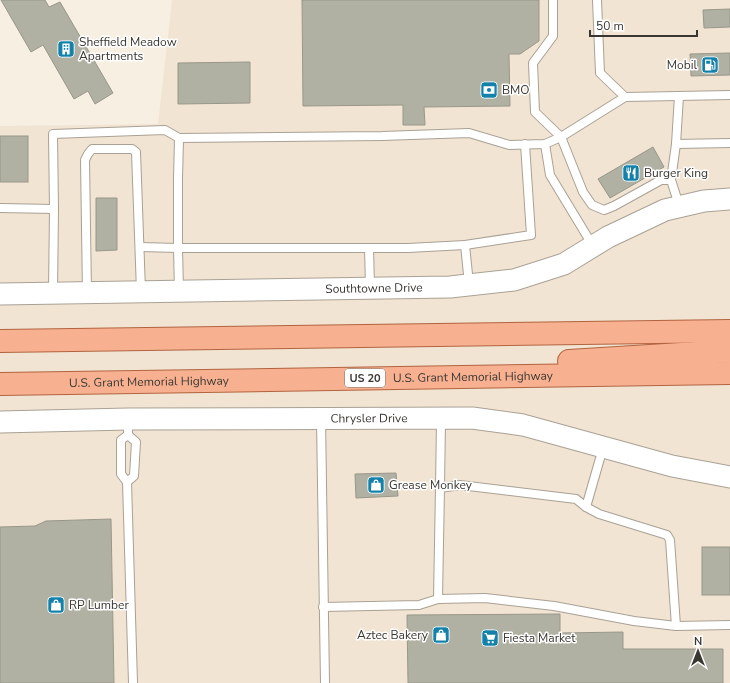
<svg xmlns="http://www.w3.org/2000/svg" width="730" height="683" font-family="'Nunito Sans',sans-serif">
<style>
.built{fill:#f2e4d2}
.building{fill:#b1b1a3;stroke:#98978a}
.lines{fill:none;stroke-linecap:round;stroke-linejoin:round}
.service-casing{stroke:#a9a195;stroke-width:10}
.tertiary-casing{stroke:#a9a195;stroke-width:23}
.primary-casing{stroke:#b26440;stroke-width:24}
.service{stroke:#fff;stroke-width:8}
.tertiary{stroke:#fff;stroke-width:21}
.primary{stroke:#f7b191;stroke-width:22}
.labels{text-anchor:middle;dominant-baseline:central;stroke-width:3;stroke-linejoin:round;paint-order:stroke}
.shield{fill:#fff;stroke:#757370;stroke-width:1}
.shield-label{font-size:11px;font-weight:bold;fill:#3a3732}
.poi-label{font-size:12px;fill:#3a3732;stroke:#fff;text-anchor:start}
.street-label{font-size:12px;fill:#3a3732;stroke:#fff}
</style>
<rect width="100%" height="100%" fill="#f8efe3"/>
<path class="built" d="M172,0H730V683H0V126L158,124Z"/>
<g class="building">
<path d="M1,0H45L49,7L60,2L113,93L95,104L88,91L74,99L43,45L31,52Z"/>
<path d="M302,0H539V41L520,54H509L510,106L424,107L425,125H403V105L303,106Z"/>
<path d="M730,9V27L704,28L703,10Z"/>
<path d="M730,53V75L691,76L690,54Z"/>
<path d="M250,62V103L178,104V63Z"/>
<rect x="0" y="136" width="28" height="46"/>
<path d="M653,147L664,167L610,198L598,179Z"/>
<path d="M96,198H117V250L96,251Z"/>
<path d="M396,473L398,496L356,498L355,474Z"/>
<path d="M111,519L114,683H0V527L35,526L46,521Z"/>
<rect x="702" y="547" width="28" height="48"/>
<path d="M560,614V633L623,632V649H723V683H408L407,615Z"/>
</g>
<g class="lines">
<defs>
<g id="service">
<path d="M553,0V36L533,63L535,112L561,137L583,192L592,205L604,210L614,206L661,180H671"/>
<path d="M597,0L600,73L625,97"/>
<path d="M679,96L676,144L730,143"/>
<path d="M525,144L531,235L465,245L408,248H178V179L179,138L382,136L469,133L509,145L545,144L561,137L625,97L730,95"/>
<path d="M545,144L550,175L593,246"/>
<path d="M676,144L671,180L679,205"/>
<path d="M0,208L54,209"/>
<path d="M465,245L469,284"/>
<path d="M140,247L178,248L179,291"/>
<path d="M369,248L370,287"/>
<path d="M53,293L54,209L53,134L108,132L165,130L179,138"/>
<path d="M87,293L85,160L88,154L92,149H132L136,152L141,291"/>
<path d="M321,418L325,683"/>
<path d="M128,420V435L136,442L134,476L127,482L121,474V440L128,435"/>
<path d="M127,482L133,683"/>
<path d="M440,488L441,419"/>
<path d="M586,507L599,514L667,535L670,540L676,626"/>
<path d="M438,599L485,598L554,606L634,621L676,626L730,625"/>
<path d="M323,607L419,605L438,599L440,488L460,485L576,499L586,507L603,448"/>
</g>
<g id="tertiary">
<path id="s1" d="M0,294L450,287L514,280L564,264L608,237L665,210L704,201L730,199"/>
<path id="s2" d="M0,422L128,419L472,418L523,425L672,466L730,477"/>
</g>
<g id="primary">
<path d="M0,341L730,331"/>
<path d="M569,361L730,351"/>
<path id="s3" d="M0,384L730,373"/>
</g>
</defs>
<use href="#service" class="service-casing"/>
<use href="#tertiary" class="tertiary-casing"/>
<use href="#primary" class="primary-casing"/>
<use href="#service" class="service"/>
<use href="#tertiary" class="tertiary"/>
<use href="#primary" class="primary"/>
</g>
<defs>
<symbol id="building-square" viewBox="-11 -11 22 22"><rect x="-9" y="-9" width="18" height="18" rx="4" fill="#1381a9" stroke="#fff"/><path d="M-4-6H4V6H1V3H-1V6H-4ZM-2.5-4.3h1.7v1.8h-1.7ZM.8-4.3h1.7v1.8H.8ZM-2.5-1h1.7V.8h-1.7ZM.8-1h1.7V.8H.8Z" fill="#fff"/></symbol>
<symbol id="fuel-square" viewBox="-11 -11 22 22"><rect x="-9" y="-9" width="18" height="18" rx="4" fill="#1381a9" stroke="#fff"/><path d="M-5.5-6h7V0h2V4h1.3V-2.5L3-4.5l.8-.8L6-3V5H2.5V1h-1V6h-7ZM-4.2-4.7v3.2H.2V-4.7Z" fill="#fff"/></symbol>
<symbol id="bank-square" viewBox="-11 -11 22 22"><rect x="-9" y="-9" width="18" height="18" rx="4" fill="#1381a9" stroke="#fff"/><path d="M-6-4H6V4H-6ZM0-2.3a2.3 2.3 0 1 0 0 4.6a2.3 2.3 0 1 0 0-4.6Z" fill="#fff"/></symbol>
<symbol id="restaurant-square" viewBox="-11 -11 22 22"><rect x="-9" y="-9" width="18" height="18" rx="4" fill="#1381a9" stroke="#fff"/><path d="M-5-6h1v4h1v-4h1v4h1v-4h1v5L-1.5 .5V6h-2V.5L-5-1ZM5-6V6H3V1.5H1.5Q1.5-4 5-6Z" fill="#fff"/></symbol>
<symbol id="shop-square" viewBox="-11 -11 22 22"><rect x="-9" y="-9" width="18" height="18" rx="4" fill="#1381a9" stroke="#fff"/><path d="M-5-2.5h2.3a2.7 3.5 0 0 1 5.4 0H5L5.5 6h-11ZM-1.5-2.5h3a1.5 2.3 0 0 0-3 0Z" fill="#fff"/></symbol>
<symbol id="supermarket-square" viewBox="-11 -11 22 22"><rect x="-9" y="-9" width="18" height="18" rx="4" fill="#1381a9" stroke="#fff"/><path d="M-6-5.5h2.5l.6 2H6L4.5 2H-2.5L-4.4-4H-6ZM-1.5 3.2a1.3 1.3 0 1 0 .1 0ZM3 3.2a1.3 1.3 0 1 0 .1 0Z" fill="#fff"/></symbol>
</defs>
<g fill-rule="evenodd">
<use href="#building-square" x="56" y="39" width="20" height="20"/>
<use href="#fuel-square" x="700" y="55" width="20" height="20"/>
<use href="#bank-square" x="479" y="80" width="20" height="20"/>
<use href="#restaurant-square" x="621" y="163" width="20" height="20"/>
<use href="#shop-square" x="366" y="475" width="20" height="20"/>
<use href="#shop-square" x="46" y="595" width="20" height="20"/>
<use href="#shop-square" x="431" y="625" width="20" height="20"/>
<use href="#supermarket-square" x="480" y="628" width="20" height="20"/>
</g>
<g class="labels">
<rect class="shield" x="345" y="369" width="40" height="18" rx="3"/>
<g class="shield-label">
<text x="365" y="378">US 20</text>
</g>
<g class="poi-label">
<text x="79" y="42">Sheffield Meadow<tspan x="79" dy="14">Apartments</tspan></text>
<text x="697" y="65" text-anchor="end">Mobil</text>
<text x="502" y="90">BMO</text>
<text x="644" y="173">Burger King</text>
<text x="389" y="485">Grease Monkey</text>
<text x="69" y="605">RP Lumber</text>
<text x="428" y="635" text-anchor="end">Aztec Bakery</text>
<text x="503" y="638">Fiesta Market</text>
</g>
<g class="street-label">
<text stroke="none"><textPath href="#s1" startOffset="374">Southtowne Drive</textPath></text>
<text stroke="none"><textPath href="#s3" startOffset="473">U.S. Grant Memorial Highway</textPath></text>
<text stroke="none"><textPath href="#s3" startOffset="149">U.S. Grant Memorial Highway</textPath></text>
<text stroke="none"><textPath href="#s2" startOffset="369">Chrysler Drive</textPath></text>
</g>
</g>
<g transform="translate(698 651)" stroke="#ffffff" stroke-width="3" paint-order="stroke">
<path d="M0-3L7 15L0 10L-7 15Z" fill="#3a3732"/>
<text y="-6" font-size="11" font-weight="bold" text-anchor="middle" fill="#3a3732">N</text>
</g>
<path d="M590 30v6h107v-6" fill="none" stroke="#3a3732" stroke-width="2"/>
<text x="596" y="30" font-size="12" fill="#3a3732" stroke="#ffffff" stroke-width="3" paint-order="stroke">50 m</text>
</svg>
